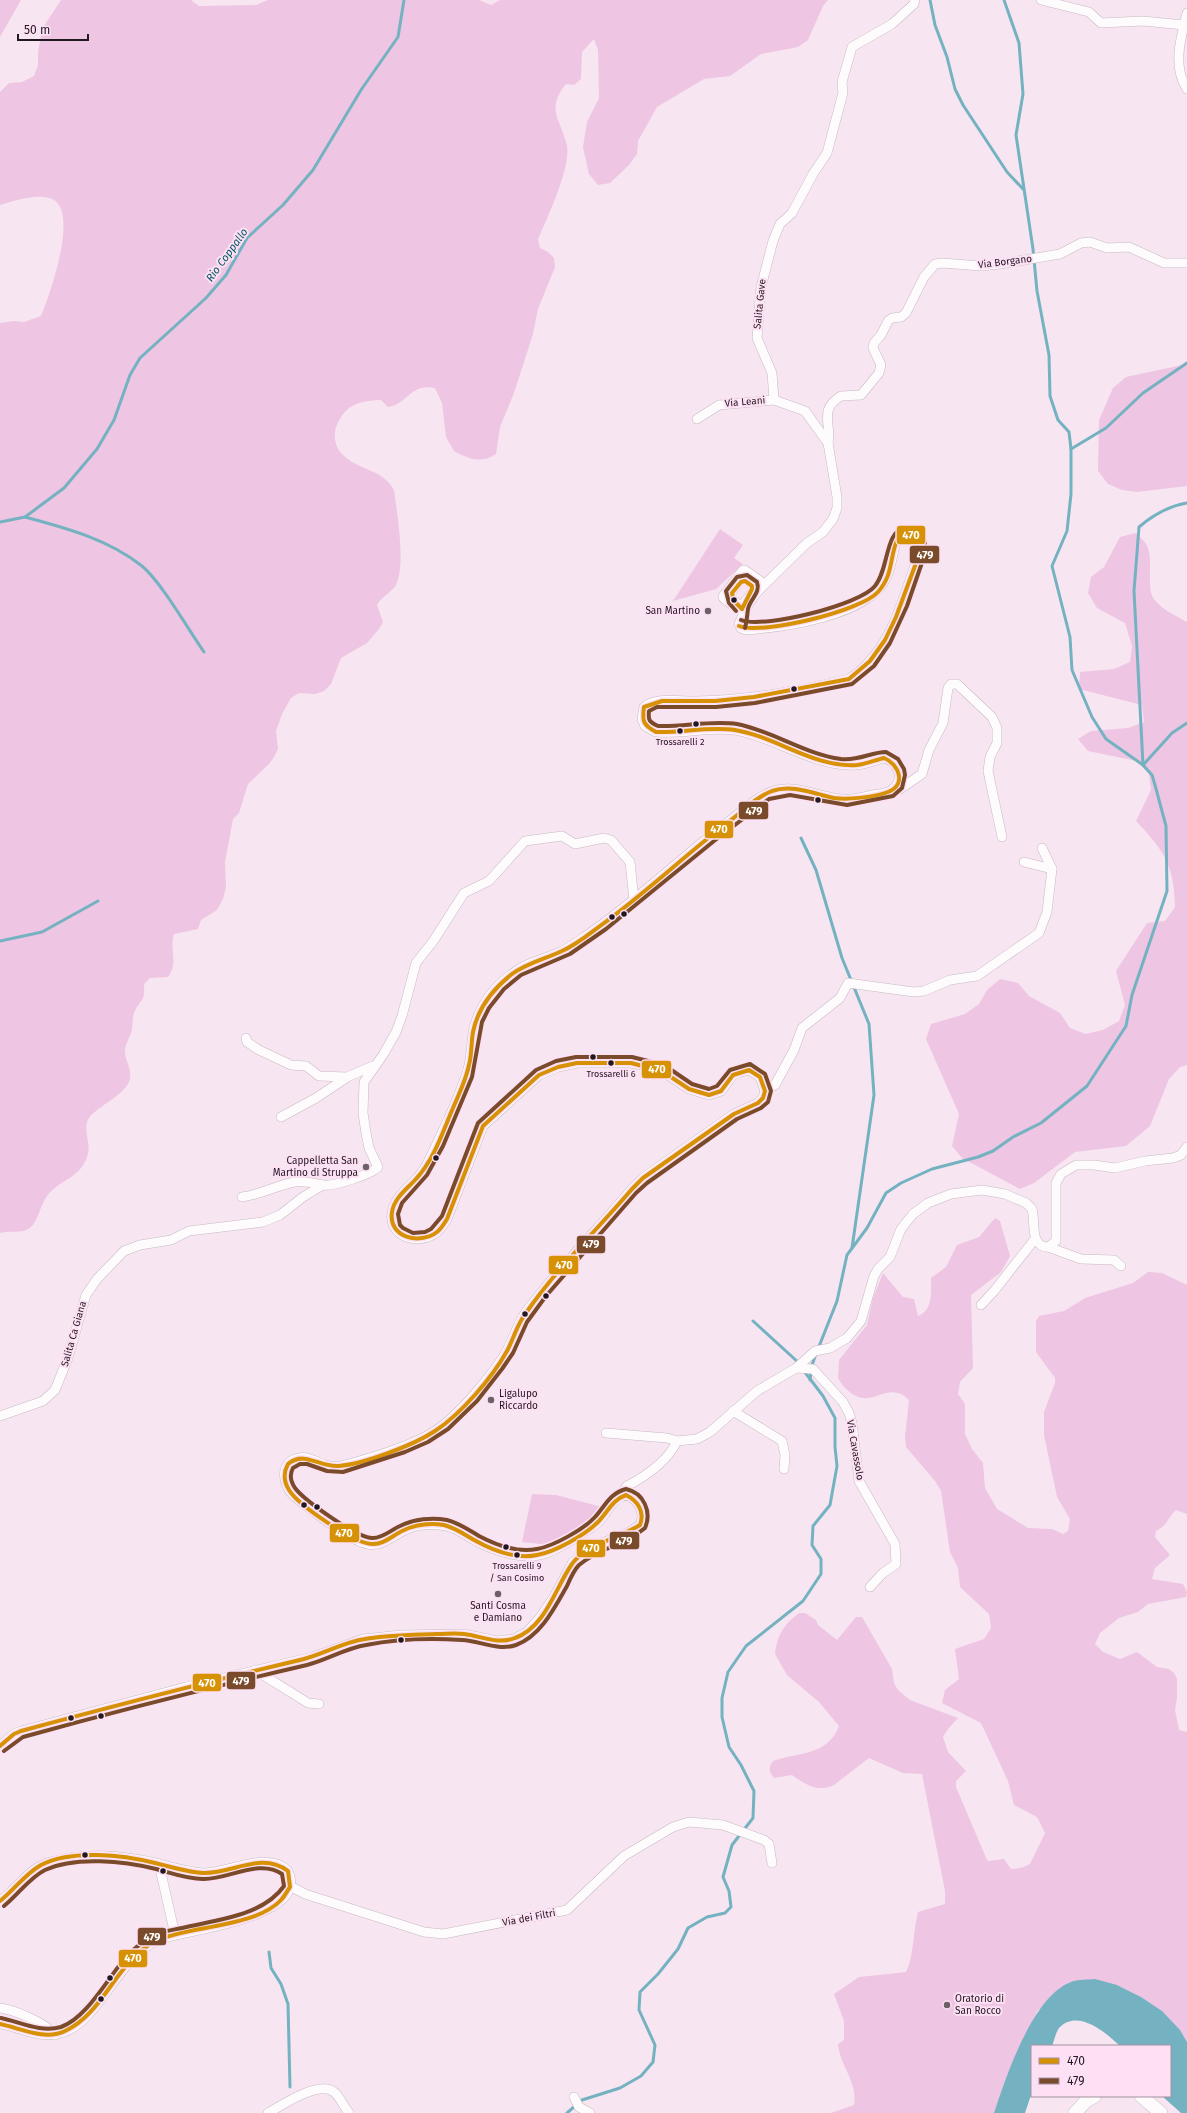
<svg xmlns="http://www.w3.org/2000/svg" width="1187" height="2113" font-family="'Fira Sans',sans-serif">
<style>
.green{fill:#eec5e2}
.water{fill:#74b2c1}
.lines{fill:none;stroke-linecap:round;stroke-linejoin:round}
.stream{stroke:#74b2c1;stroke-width:3}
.street-casing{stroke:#c6b9c2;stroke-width:10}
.secondary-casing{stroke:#c6b9c2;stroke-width:14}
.street{stroke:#fefbfd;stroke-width:9}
.secondary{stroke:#fefbfd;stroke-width:13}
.bus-1-casing{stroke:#fde0f4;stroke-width:7}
.bus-2-casing{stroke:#fde0f4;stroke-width:7}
.bus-1{stroke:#d79105;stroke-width:4}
.bus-2{stroke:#7a4b2a;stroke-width:4}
.bus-dot{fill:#221820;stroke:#fde0f4;stroke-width:1.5}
.poi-dot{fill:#6d6069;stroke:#fde0f4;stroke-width:1.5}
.labels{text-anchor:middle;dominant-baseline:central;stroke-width:4;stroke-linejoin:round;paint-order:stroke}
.bus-label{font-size:9px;fill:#221820;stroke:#fde0f4}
.street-label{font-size:10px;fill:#221820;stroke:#fde0f4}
.poi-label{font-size:10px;fill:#221820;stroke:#fde0f4;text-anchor:end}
.water-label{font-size:11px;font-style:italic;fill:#015764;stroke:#fde0f4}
.line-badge{stroke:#fde0f4;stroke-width:1.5}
.badge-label{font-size:11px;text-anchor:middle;font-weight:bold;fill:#fff}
</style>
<rect width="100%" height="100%" fill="#f7e6f1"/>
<g class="green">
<path d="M0,0H21L0,37Z"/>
<path d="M61,0H191L199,6L256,5L268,0H479L491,5L500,0H828L823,6L808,40L798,47L761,54L730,76L704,79L657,107L638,141L637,154L629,165L610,183L598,185L589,174L583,147L587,122L599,98L598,50L594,39L582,52L581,79L574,85L566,84C545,110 561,119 567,146C571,167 547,219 538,239L540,248L548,252L554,258L555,267L538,309L533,334L514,393L500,427L496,454C482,464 468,459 454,451L446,437L442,403L435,388C410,383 408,404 388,407L381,400C371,400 357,402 349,408C335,420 329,440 342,454C357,470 383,469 394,490C397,513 406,564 396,585C392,592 382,596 377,605L383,622L379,629L367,643L341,658L331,684L324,691L315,694L299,693L291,698L282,714L276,731L278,749L274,757L269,764L248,784L239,813L233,819L225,862L226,887L223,899L217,910L201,920L198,929L174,934C169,950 179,963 168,977L150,978L144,984C145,1002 142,997 135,1011C132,1016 133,1024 132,1029C131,1036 126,1042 125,1049C124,1061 135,1072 128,1084C118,1099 98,1106 89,1118C82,1128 91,1143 88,1154C81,1179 61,1178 47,1196C40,1205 39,1220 30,1228C22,1234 9,1230 0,1233V323L14,321L24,322L41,316C50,294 78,215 54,200C40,192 14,201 0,205V92L9,83L22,82L34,76L38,65V53L42,29Z"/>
<path d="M1187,364V486L1137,492L1122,490L1108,484L1098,471L1099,420L1113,388L1126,377Z"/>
<path d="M720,529L743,545L734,558L743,564L716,589L673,601Z"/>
<path d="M1136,533C1140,537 1146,542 1148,548C1153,562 1146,589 1154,599C1162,610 1175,615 1187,622V1065L1180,1067L1169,1079L1150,1126L1126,1146L1075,1152L1034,1183L1020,1189L962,1158L952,1146L959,1114L926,1039L931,1024L965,1014L979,1004L987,990L1000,979L1018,983L1029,996L1060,1013L1070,1028L1086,1034L1103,1030L1119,1021L1125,1005L1116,971L1147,923L1165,921L1175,907C1174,864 1164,851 1136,821L1151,790L1149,774L1137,761L1088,751L1078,739L1091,731L1128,728L1144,722L1142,705L1079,689L1080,672L1114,669L1130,662L1132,646L1125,623L1097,608L1088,593L1091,577L1104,567L1120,537Z"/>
<path d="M995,1218L1000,1221L1010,1256L1001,1272L971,1295L973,1368L960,1382L958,1394L965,1404V1434L972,1449L983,1463L985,1488L997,1509L1028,1528L1052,1529L1063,1534L1068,1531L1070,1519L1057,1497L1044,1435V1412L1055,1383V1378L1036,1352V1321L1039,1316L1064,1311L1085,1298L1133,1283L1148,1272L1162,1273L1187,1285V1514L1176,1510C1167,1518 1169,1524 1156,1531L1155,1537L1170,1555L1155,1568L1152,1579L1183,1584L1187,1592L1186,1597L1148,1604L1138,1612L1119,1618L1100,1633L1095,1644L1103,1652L1120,1659L1137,1652L1157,1667L1169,1669L1174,1673L1177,1679V1698L1175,1710L1179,1730L1187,1732V2042C1169,2013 1147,2000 1117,1985L1038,2010L1006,2078L994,2113H831L854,2105C858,2082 840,2066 838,2044L844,2040V2021L834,1994L859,1977L906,1972C914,1957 913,1931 918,1912L945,1904V1891L922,1774L903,1773L869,1758L834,1785C817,1793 805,1784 792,1775L774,1778C769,1772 768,1768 773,1761C798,1752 828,1756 839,1726L819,1702L787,1675L775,1654C777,1635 784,1624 799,1613H805L816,1620L818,1625L837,1640L856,1617H862L892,1669L894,1683L898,1690L910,1700L958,1718L948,1729L943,1737L948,1752L966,1771L956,1781V1787L987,1860L989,1861L1004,1859L1011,1869C1018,1869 1025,1867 1030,1864L1045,1833L1037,1817L1014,1805L1008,1781L981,1723L942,1703L945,1690L959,1679L955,1649L984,1639L991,1628L989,1614L960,1587L958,1568L950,1552L941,1491L935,1481L906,1447L905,1437L909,1400C906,1397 902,1394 898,1393C886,1390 879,1397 868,1398C856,1400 843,1388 838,1378L839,1360L867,1325L873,1298L883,1273L903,1297L914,1299L918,1316C933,1311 931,1292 931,1278L946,1267L957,1245L979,1237Z"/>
<path d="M532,1494L556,1495L602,1507L595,1518L550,1545L522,1542Z"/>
</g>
<path class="water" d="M1095,1979L1117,1985L1141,1997L1162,2011L1180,2030L1187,2042V2113H1181L1162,2096H1170V2046H1120C1106,2033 1078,2008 1059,2028C1056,2032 1054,2041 1052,2046H1032V2092L1025,2113H994C1006,2076 1033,1996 1071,1982C1078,1979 1088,1980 1095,1979Z"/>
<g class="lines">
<g class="stream">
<path d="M930,0L935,25L947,57L955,89L963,105L1007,172L1023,189"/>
<path d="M1071,449L1106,428L1143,393L1187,363"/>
<path d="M25,517C66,528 108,539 142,566C162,583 188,629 204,652"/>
<path d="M0,522L25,517L64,488L97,449L114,420L130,375L140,358L206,298L226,275L247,238L283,205L313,170L361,90L398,37L404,0"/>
<path d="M1144,764L1172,733L1187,723"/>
<path d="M1143,765L1134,591L1139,527C1153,515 1169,506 1187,503"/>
<path d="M801,838L816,870L842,958L869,1024L874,1095L852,1248"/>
<path d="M0,941L42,932L98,901"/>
<path d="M753,1321L799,1363"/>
<path d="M818,1349L837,1301L847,1255L867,1228L886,1193L901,1183L932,1169L978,1157L993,1151L1013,1137L1041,1123L1087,1086L1126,1026L1132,995L1167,891L1166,826L1155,785L1152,775L1143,765L1106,739L1092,717L1072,670L1070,637L1052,566L1067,531L1071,494V449L1069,432L1058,420L1050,396L1049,355L1037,291L1033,249L1016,135L1023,94L1019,43L1004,0"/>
<path d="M810,1380L812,1365L816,1354"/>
<path d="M269,1952L271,1968L281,1984L288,2004L290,2087"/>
<path d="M567,2113L582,2100L620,2088L641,2076L653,2062L655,2045L639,2010L640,1992L658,1974L678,1949L688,1928L707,1917L725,1913L731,1907L729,1891L723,1877L732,1845L753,1818L754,1791L741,1765L729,1747L722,1717V1698L728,1672L746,1646L803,1601L821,1574V1559L812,1545L813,1526L830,1505L837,1466L835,1447V1418L823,1396L804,1371"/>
</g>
<defs>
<g id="street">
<path d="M1041,0L1089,12L1101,23L1143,21L1184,25"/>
<path d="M1187,13C1181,37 1172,66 1187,89"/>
<path d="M774,400L772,373L757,338L761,287L773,241L780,224L792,213L813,174L827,153L843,93L842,82L852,47L892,24L914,4L915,0"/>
<path d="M697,419L719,405L774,400L805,411L828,443L837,497V508L833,519L823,532L807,543L759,590"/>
<path d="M828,443C832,424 818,410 841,396L861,395L879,373L881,365L873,348L874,343L881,335L888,321L892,318L901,317L906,313L924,277L935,264L942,263L981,266L1000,264L1060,254L1081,243L1090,242L1107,248L1129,247L1164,263H1187"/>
<path d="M893,789H900L922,774L929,750L943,723L948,688L951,684H957L992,717L997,728V743L990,757L988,771L1002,837"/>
<path d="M1024,862L1052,869"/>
<path d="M246,1038L247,1042L259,1050L291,1065L306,1066L319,1076L347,1077L373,1066"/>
<path d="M765,1087L770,1088L775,1085L794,1050L802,1028L840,998L848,983L914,992L924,991L950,980L977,976L1039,933L1047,912L1052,869L1042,848"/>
<path d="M281,1117L316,1098L346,1078"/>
<path d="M242,1197C260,1195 277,1185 295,1182C306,1181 313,1183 323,1185C333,1187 372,1174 378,1167L369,1148L366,1133L363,1113L364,1082L383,1055L396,1032L402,1016L416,963L434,940L464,893L489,881L525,841L562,836L575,844L604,838L611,840L630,862L634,900"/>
<path d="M1048,1247L1081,1259L1114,1260L1121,1266"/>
<path d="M981,1305L994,1291L1035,1239"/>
<path d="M796,1368L813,1369L843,1402L849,1413L852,1423L859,1481L895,1544L896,1564L883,1573L870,1587"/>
<path d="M733,1411L782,1441L785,1455L784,1469"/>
<path d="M0,1416L43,1401L55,1390L68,1358L86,1295L97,1279L124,1251L140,1245L171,1240L189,1231L263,1222L280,1215L303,1197L323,1185"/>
<path d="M606,1433L667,1438L677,1441L697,1439L710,1432L757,1391L796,1368L815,1351L830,1348L847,1338L861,1321L874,1276L878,1269L890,1257L901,1229L913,1214L928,1203L951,1194L982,1190L1005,1194L1026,1203L1032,1209C1036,1223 1029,1246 1048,1247L1056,1241V1183L1061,1174L1076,1165H1094L1115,1168L1145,1161L1173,1158L1181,1155L1187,1147"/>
<path d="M626,1495L624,1490L627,1486C646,1476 668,1461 677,1441"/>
<path d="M255,1670L308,1703L319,1704"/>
<path d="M0,1746L14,1734L21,1731L186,1687L313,1657L363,1639L402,1635L464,1634L497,1641L514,1639L527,1632L539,1619L554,1597L573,1562L595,1546L628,1533L640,1525C646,1513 638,1499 626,1495C610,1499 607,1515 596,1524C582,1534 562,1547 546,1553C524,1561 495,1551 476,1541C464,1534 454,1526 440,1525C430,1524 417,1525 407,1529C394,1534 383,1547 368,1544C347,1540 311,1509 294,1496C283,1486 278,1462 299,1458C313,1455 321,1469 341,1466C368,1459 412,1446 435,1431C458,1416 488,1380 504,1356C514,1340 517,1322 529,1308C561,1266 598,1229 632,1189L643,1178L734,1114L758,1103L763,1098L765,1091L760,1077L749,1070L740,1072L733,1075L721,1091L709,1095L689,1089L662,1071L652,1067L631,1063H577L558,1067L539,1075L483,1126L447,1219C444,1224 440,1231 434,1234C417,1245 389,1237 392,1213C395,1193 417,1183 426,1166C434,1151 441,1135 448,1120C455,1104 463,1087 468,1069C472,1056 471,1041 474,1028C480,1006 494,987 512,974C527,962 545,959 562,951C569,948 576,943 583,938C635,903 679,859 728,822C742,812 756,797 773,791C795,783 821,798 843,799C853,800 863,797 872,795C879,794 887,794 892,790C906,779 898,762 884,758C874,760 865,765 855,765C817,768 773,736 735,730C709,727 682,734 656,732L645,726L642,719L644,707C656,696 681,702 697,701C745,701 803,690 849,679C892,651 902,600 919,554C921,545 918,536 909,533L899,536C892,546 893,569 884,582C863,616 785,627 746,630L741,628L739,624L748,605"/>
<path d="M159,1864L173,1926"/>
<path d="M292,1887L305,1894L424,1932L443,1934L567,1910L624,1856L673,1827L689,1822L723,1825L764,1840L769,1844L772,1863"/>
<path d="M0,1901C17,1889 30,1867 50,1862C86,1852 120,1855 156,1863C171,1867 187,1872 204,1873C229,1873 268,1850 288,1871C310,1919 186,1929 158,1940C119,1956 100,2019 64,2032C41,2040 23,2028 0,2024"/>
<path d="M0,2008C15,2010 46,2023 55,2035"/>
<path d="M574,2097L579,2107L590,2113"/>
<path d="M268,2113C282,2105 319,2080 334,2092C340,2097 344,2107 349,2113"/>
</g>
<g id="secondary">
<path d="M744,572L761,584L742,609L725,597Z"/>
<path d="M1141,2096L1161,2113"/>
<path d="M1075,2113L1086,2101L1095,2096"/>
</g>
</defs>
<use href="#street" class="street-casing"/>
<use href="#secondary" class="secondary-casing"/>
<use href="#street" class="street"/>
<use href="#secondary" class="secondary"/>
<defs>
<g id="bus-1">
<path d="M745,581L752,586V589L742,609L734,601L732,593L741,582Z"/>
<path d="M0,1746L14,1734L21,1731C114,1706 207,1682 300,1660C322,1655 343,1642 365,1639C389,1635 413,1635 437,1634C446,1634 456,1633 464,1634C481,1636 498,1645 515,1638C546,1627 555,1588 572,1564C584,1546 621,1537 640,1525C645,1512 638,1501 626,1495C612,1500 608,1512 598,1522C585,1535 555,1552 537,1555C517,1559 494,1551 476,1541C465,1535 456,1528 444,1525C430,1523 414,1525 402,1531C392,1536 383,1545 372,1544C355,1544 298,1505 289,1490C284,1482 283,1473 288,1464C305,1450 320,1468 339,1466C364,1464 414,1445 435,1431C461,1414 492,1378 507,1351C514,1338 517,1324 526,1313C557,1268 597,1230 632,1189L643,1178L734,1114L758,1103L763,1098L765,1091L760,1077L749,1070L733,1075L721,1091L709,1095L689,1089L662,1071L631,1063H577L558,1067L539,1075L483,1126L447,1219C444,1224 441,1229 437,1232C420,1245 388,1238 392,1212C394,1198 407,1189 416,1179C434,1160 443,1131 453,1108C459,1094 466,1080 469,1065C472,1054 471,1043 473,1032C478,1008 494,988 512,974C527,963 545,959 562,951C576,945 588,935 600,926C646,893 686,854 731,820C744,810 756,797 772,791C793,784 814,794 834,798C848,800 875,797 888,792C907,785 899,764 884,758C875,760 867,764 857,765C814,768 777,737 735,730C709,726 682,733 656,732C643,725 642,721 644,707L662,701H715L754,697L849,679L870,661L885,640L896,617L919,555L920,550L915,536L906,534L898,538C889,557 894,574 878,592C861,611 762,635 739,626"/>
<path d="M0,1901C14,1890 25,1874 41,1865C72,1849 123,1855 155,1863C171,1867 187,1872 203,1873C233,1874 261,1851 288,1871L290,1887C287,1891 285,1896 281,1900C256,1927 190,1926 158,1940C116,1959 106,2012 65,2031C45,2041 20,2028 0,2024"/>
</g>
<g id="bus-2">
<path d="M736,611L729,603L726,591L737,577L747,575L757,582C761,593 750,599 748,609C747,616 747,621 745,628"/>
<path d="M4,1751L23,1737C117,1711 212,1687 307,1665C327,1660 346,1648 366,1645C396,1639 431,1638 462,1640C480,1641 498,1651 516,1645C541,1636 555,1607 567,1586C570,1579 574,1570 579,1565C599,1548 625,1545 645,1528C652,1512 644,1493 626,1489C610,1493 605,1506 595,1517C584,1529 554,1546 537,1549C518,1553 496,1545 479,1536C469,1530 459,1523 447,1520C432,1517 414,1519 400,1526C391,1530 383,1538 373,1538C358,1539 304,1500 295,1488C291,1482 289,1475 293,1468L300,1464H307L327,1471L343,1472L405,1452L428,1442L448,1429L477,1401L502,1369L513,1353L527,1322L546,1296L636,1193L647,1183L737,1119L761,1108L768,1102L771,1091L765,1074L750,1064L730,1070L717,1086L709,1089L692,1084L664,1065L632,1057H576L556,1061L536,1070L478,1123L442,1216L431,1229L425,1232L413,1233L403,1228L400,1225L398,1214L402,1203L427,1175L443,1146L472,1077L482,1022L489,1008L504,989L521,975L570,954L606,929L714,841L769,799L790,795L847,805L893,796L902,788L905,775L904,769L898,759L886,752C871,752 859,761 841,759C804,754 773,731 737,724C711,720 684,727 658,726C649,722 648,720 649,711L657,707H716L755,703L852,684L874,666L890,643L907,606L926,551L924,539L919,532L905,528C885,530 889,569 875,586C860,605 763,629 741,620"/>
<path d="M1,2018C20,2022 41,2033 61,2027C88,2017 108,1977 127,1956C134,1948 143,1942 153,1936C161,1931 173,1930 182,1928C216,1920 263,1916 284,1886L282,1874C259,1858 228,1880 203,1879C187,1879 171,1873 156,1869C124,1861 75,1856 45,1870C29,1878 18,1895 4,1906"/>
</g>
</defs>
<use href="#bus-1" class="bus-1-casing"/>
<use href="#bus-2" class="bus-2-casing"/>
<use href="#bus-1" class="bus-1"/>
<use href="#bus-2" class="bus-2"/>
</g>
<g class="bus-dot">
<circle cx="734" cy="600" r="3.5"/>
<circle cx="794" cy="689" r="3.5"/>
<circle cx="696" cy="724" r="3.5"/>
<circle cx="680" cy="731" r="3.5"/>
<circle cx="818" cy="800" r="3.5"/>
<circle cx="624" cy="914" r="3.5"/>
<circle cx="612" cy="917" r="3.5"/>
<circle cx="593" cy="1057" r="3.5"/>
<circle cx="611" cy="1063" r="3.5"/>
<circle cx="436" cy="1158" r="3.5"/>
<circle cx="546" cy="1296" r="3.5"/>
<circle cx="525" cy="1314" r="3.5"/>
<circle cx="304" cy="1505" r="3.5"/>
<circle cx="317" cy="1507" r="3.5"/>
<circle cx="506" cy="1547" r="3.5"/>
<circle cx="517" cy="1555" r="3.5"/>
<circle cx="401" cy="1640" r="3.5"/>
<circle cx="101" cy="1716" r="3.5"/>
<circle cx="71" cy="1718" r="3.5"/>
<circle cx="85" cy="1855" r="3.5"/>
<circle cx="163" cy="1871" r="3.5"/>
<circle cx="110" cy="1978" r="3.5"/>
<circle cx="101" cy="1999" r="3.5"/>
</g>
<g class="poi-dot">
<circle cx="708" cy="611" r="4"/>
<circle cx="366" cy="1167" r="4"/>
<circle cx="491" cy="1400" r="4"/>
<circle cx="498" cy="1594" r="4"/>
<circle cx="947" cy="2005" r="4"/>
</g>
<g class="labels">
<g class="bus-label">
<text x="680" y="742">Trossarelli 2</text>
<text x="611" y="1074">Trossarelli 6</text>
<text x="517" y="1566">Trossarelli 9<tspan x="517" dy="12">/ San Cosimo</tspan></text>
</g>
<g class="street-label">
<text transform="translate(1005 262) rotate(-7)">Via Borgano</text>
<text transform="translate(760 304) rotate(-84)">Salita Gave</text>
<text transform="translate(745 402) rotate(-5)">Via Leani</text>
<text transform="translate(74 1334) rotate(-74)">Salita Ca Giana</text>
<text transform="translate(855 1450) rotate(80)">Via Cavassolo</text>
<text transform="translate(529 1918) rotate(-11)">Via dei Filtri</text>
</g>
<g class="poi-label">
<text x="700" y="611">San Martino</text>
<text x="358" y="1161">Cappelletta San<tspan x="358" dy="12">Martino di Struppa</tspan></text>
<text x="499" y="1394" text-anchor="start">Ligalupo<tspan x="499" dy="12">Riccardo</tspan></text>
<text x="498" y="1606" text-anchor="middle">Santi Cosma<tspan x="498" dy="12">e Damiano</tspan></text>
<text x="955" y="1999" text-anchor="start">Oratorio di<tspan x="955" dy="12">San Rocco</tspan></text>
</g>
<g class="water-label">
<text transform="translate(227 255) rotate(-54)">Rio Coppallo</text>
</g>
</g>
<g class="line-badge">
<rect x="896" y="525" width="30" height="20" rx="4" fill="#d79105"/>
<rect x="909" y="545" width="31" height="19" rx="4" fill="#7a4b2a"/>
<rect x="738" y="801" width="31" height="19" rx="4" fill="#7a4b2a"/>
<rect x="704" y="820" width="30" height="19" rx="4" fill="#d79105"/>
<rect x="641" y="1060" width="31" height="19" rx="4" fill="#d79105"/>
<rect x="576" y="1235" width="30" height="19" rx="4" fill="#7a4b2a"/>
<rect x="548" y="1255" width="31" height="20" rx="4" fill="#d79105"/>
<rect x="329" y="1523" width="31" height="20" rx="4" fill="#d79105"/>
<rect x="609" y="1531" width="31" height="19" rx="4" fill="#7a4b2a"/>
<rect x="576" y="1539" width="30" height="19" rx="4" fill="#d79105"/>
<rect x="226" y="1671" width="30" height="19" rx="4" fill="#7a4b2a"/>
<rect x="192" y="1673" width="30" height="19" rx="4" fill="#d79105"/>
<rect x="137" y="1927" width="30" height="19" rx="4" fill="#7a4b2a"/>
<rect x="118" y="1949" width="30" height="19" rx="4" fill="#d79105"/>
</g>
<g class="badge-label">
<text x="911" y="539">470</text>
<text x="925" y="559">479</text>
<text x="754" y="815">479</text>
<text x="719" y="833">470</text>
<text x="657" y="1073">470</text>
<text x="591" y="1248">479</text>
<text x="564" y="1269">470</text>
<text x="344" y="1537">470</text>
<text x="624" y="1545">479</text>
<text x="591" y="1552">470</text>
<text x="241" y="1685">479</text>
<text x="207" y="1687">470</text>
<text x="152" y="1941">479</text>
<text x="133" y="1962">470</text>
</g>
<rect x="1031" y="2045" width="140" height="52" fill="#fde0f4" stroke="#a5909f"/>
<rect x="1039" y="2058" width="20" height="6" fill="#d79105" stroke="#a5909f"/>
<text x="1067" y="2065" font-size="12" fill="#221820">470</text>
<rect x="1039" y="2078" width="20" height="6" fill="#7a4b2a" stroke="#a5909f"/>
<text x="1067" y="2085" font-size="12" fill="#221820">479</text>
<path d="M18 34v6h70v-6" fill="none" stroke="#221820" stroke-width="2"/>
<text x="24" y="34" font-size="12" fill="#221820" stroke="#fde0f4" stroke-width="3" paint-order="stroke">50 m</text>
</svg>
